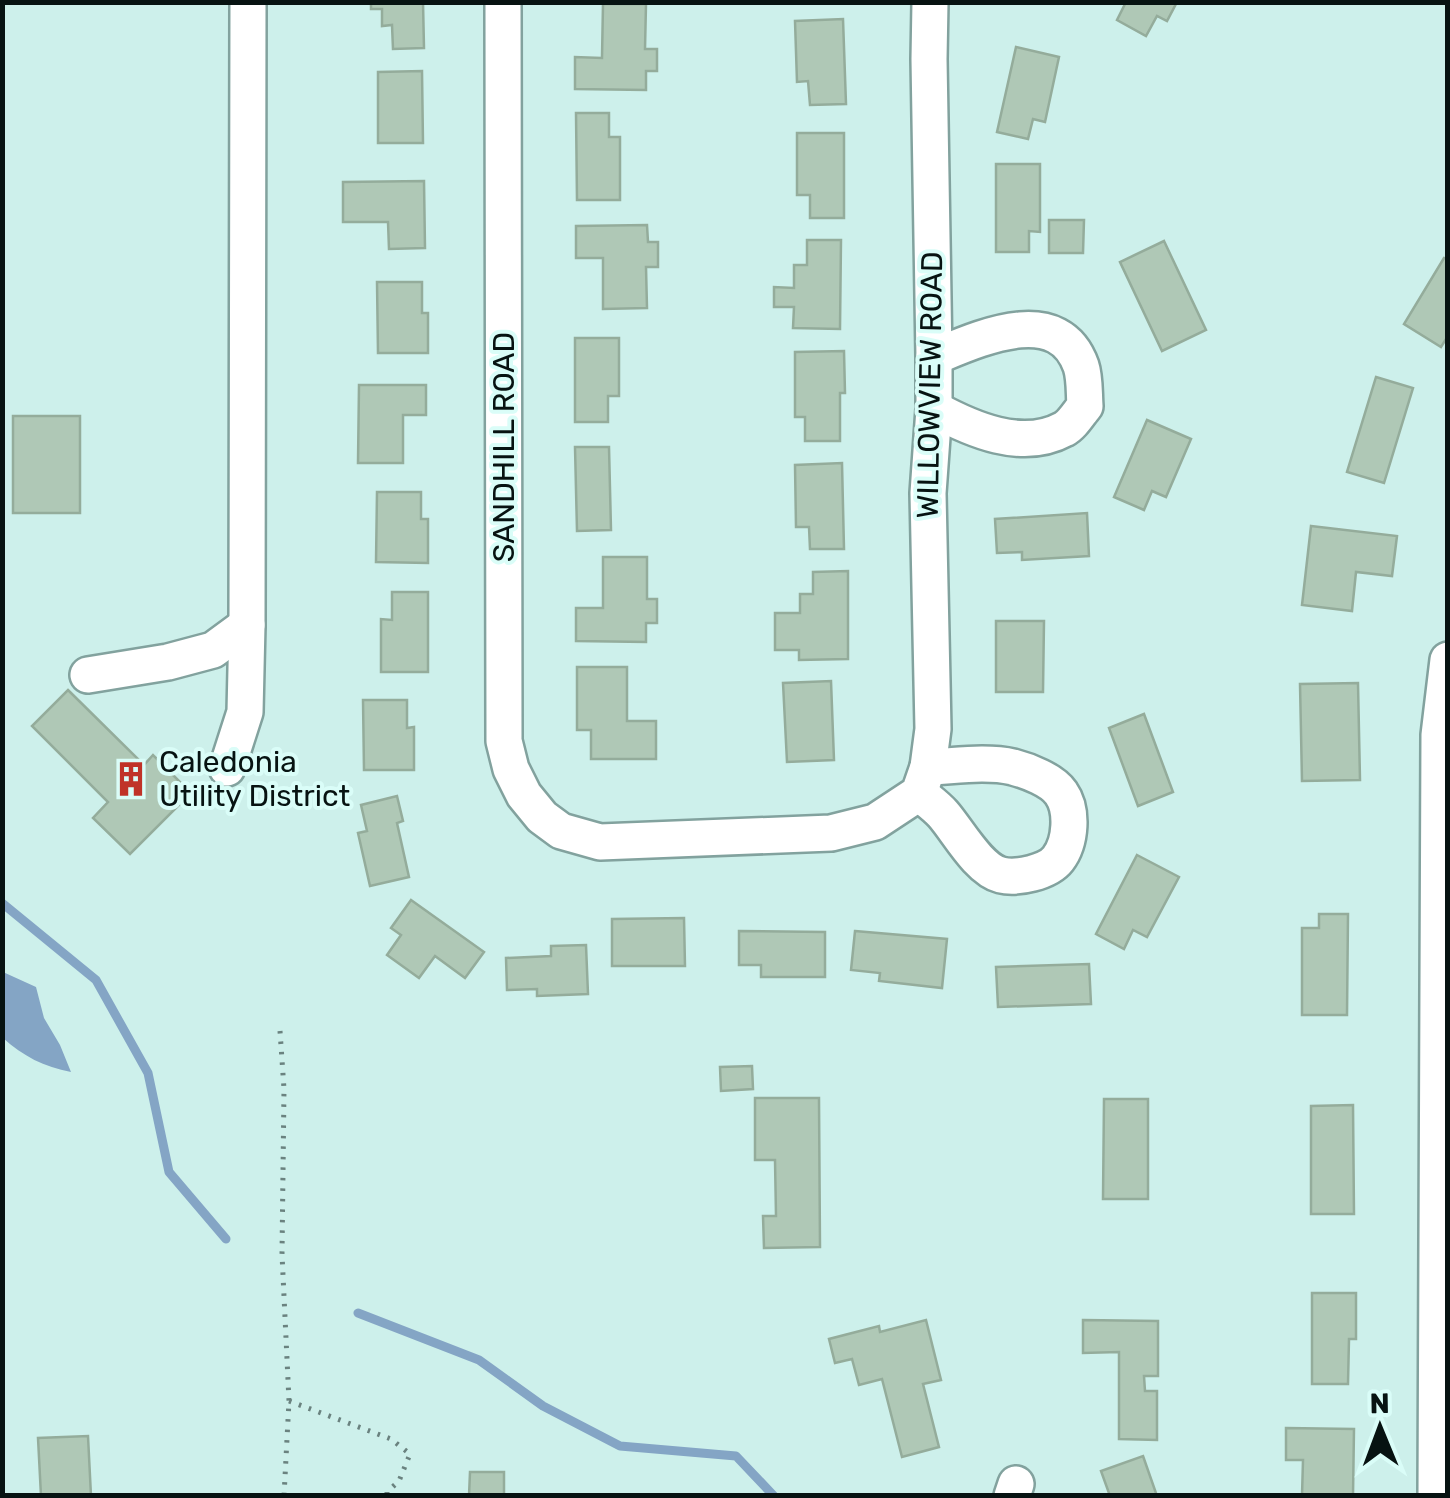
<svg xmlns="http://www.w3.org/2000/svg" width="1450" height="1498" font-family="Rubik,sans-serif">
<style>
.water{fill:#84a5c5}
.lines{fill:none;stroke-linecap:round;stroke-linejoin:round}
.stream{stroke:#84a5c5;stroke-width:9}
.building{fill:#afc8b6;stroke:#94ac9b;stroke-width:2.5}
.minor-casing{stroke:#82a29e;stroke-width:40}
.path{stroke:#6a827f;stroke-width:5;stroke-dasharray:2.5 8;stroke-linecap:butt}
.minor{stroke:#fff;stroke-width:35}
.labels{text-anchor:middle;dominant-baseline:central;stroke-width:8;stroke-linejoin:round;paint-order:stroke}
.street-label{font-size:30px;fill:#071312;stroke:#dafdf8}
.poi-label{font-size:30px;fill:#071312;stroke:#dafdf8;text-anchor:start}
</style>
<rect width="100%" height="100%" fill="#cdf0eb"/>
<path class="water" d="M3,972L36,987L44,1018L60,1045L71,1072C44,1067 23,1056 3,1038Z"/>
<g class="lines">
<g class="stream">
<path d="M2,903L96,980L148,1073L169,1172L226,1239"/>
<path d="M358,1313L479,1360L543,1406L620,1446L736,1456L774,1496"/>
</g>
</g>
<g class="building">
<path d="M371,2H423L424,48L393,49L392,25L382,26V9H371Z"/>
<path d="M1126,2H1177L1167,21L1157,16L1146,36L1117,20Z"/>
<path d="M603,4H646L645,49H657V71H646V90L575,89V57L602,58Z"/>
<path d="M843,19L846,104L810,105L808,81L797,82L795,21Z"/>
<path d="M1016,47L1059,57L1045,122L1033,119L1028,139L997,132Z"/>
<path d="M422,71L423,143H378V72Z"/>
<path d="M576,113H609V137H620V200H577Z"/>
<path d="M797,133H844V218H810V195H797Z"/>
<path d="M996,164H1040V232L1029,231V252H996Z"/>
<path d="M424,181L425,248L389,249L388,222H343V182Z"/>
<path d="M1049,220H1084L1083,253H1049Z"/>
<path d="M647,225L648,242H658V267H646L647,308L603,309V258H576V226Z"/>
<path d="M807,240H841L840,329L793,328L794,307H774V287L794,288V265H807Z"/>
<path d="M1164,241L1206,330L1162,351L1120,262Z"/>
<path d="M1444,258L1448,259V336L1441,347L1404,324Z"/>
<path d="M377,282H422V313H428V353H378Z"/>
<path d="M575,338H619V396H608V422H575Z"/>
<path d="M844,351L845,393H840V441H805V417H795V352Z"/>
<path d="M1376,377L1413,388L1384,483L1347,472Z"/>
<path d="M359,385H426V415H403V463H358Z"/>
<rect x="13" y="416" width="67" height="97"/>
<path d="M1147,420L1191,439L1166,497L1152,491L1144,510L1114,497Z"/>
<path d="M575,447H609L611,530L577,531Z"/>
<path d="M842,463L844,549H810L809,527H796L795,465Z"/>
<path d="M377,492H421V519H428V563L376,562Z"/>
<path d="M1087,513L1089,556L1022,560V552L997,553L995,519Z"/>
<path d="M1311,526L1397,536L1392,576L1356,572L1352,611L1302,605Z"/>
<path d="M603,557H647V599H657V623H646V642L576,641V608H603Z"/>
<path d="M848,571V659L799,660V650H775V613H800V594H813V572Z"/>
<path d="M392,592H428V672H381V619L392,620Z"/>
<path d="M996,621H1044L1043,692H996Z"/>
<path d="M577,667H627V721H656V759H591V730H577Z"/>
<path d="M831,681L834,760L787,762L783,683Z"/>
<path d="M1358,683L1360,780L1302,781L1300,684Z"/>
<path d="M68,690L144,765L153,755L191,793L130,854L93,818L108,802L32,726Z"/>
<path d="M363,700H407V728L414,727V770H364Z"/>
<path d="M1144,714L1173,792L1138,806L1109,728Z"/>
<path d="M397,796L403,821L397,823L409,877L370,886L358,833L367,831L361,805Z"/>
<path d="M1137,855L1179,877L1147,937L1133,930L1124,949L1096,934Z"/>
<path d="M411,900L484,952L465,978L435,956L419,978L387,955L401,935L391,928Z"/>
<path d="M1319,914H1348L1347,1015H1302V928H1319Z"/>
<path d="M684,918L685,966H612V919Z"/>
<path d="M739,931L825,932V977H761V965H739Z"/>
<path d="M855,931L947,939L942,988L879,981L880,973L851,970Z"/>
<path d="M586,945L588,994L537,996V989L507,990L506,958L551,956V946Z"/>
<path d="M1089,964L1091,1004L998,1007L996,967Z"/>
<path d="M752,1066L753,1089L721,1091L720,1067Z"/>
<path d="M755,1098H819L820,1247L764,1248L763,1216H776L775,1160H755Z"/>
<path d="M1104,1099H1148V1199H1103Z"/>
<path d="M1353,1105L1354,1214H1311V1106Z"/>
<path d="M1312,1293H1356V1339H1349L1348,1384H1312Z"/>
<path d="M926,1320L941,1380L923,1384L939,1447L902,1457L882,1379L859,1385L852,1359L835,1363L829,1339L879,1326L880,1332Z"/>
<path d="M1083,1320L1158,1321V1376H1144L1145,1391H1157V1440L1119,1439V1352L1083,1353Z"/>
<path d="M1286,1428L1354,1429L1353,1496H1302L1303,1460H1286Z"/>
<path d="M88,1436L91,1496H41L38,1438Z"/>
<path d="M1143,1456L1157,1496H1110L1101,1471Z"/>
<path d="M470,1472H504V1496H469Z"/>
</g>
<g class="lines">
<defs>
<g id="minor">
<path d="M503,2L504,741L511,769L524,795L542,817L561,831L600,842L831,833L875,822L919,793L928,767L933,729L928,493L934,409V357L929,59L930,2"/>
<path d="M934,409C971,429 1022,452 1064,429C1072,425 1079,413 1085,406C1084,393 1085,378 1081,366C1058,301 978,339 934,357"/>
<path d="M88,675L168,662L213,650L247,625"/>
<path d="M227,768L245,712L247,625L248,2"/>
<path d="M919,793C927,800 936,806 943,814C958,831 978,869 1001,875C1017,879 1048,872 1058,859C1071,842 1073,810 1061,793C1052,780 1028,771 1013,767C986,761 955,766 928,767"/>
<path d="M1012,1496L1016,1484"/>
<path d="M1436,1496L1439,735L1448,660"/>
</g>
</defs>
<use href="#minor" class="minor-casing"/>
<g class="path">
<path d="M280,1031L284,1089L282,1254L289,1401L284,1496"/>
<path d="M289,1401L391,1439L410,1454L399,1481L387,1492V1496"/>
</g>
<use href="#minor" class="minor"/>
</g>
<defs>
<symbol id="building-bare" viewBox="-9 -9 18 18"><path d="M-4-6H4V6H1V3H-1V6H-4ZM-2.5-4.3h1.7v1.8h-1.7ZM.8-4.3h1.7v1.8H.8ZM-2.5-1h1.7V.8h-1.7ZM.8-1h1.7V.8H.8Z" fill="#c03328" stroke="#dafdf8" stroke-width="2.5" paint-order="stroke"/></symbol>
</defs>
<g fill-rule="evenodd">
<use href="#building-bare" x="106" y="754" width="50" height="50"/>
</g>
<g class="labels">
<g class="street-label">
<text transform="translate(930 385) rotate(-89)">WILLOWVIEW ROAD</text>
<text transform="translate(504 447) rotate(-90)">SANDHILL ROAD</text>
</g>
<g class="poi-label">
<text x="159" y="762">Caledonia<tspan x="159" dy="34">Utility District</tspan></text>
</g>
</g>
<rect width="1450" height="1498" fill="none" stroke="#071312" stroke-width="10"/>
<g transform="translate(1380 1428) rotate(359)" stroke="#dafdf8" stroke-width="8" paint-order="stroke">
<path d="M0-8L18 38L0 25L-18 38Z" fill="#071312"/>
<text y="-15" font-size="28" font-weight="bold" text-anchor="middle" fill="#071312">N</text>
</g>
</svg>
